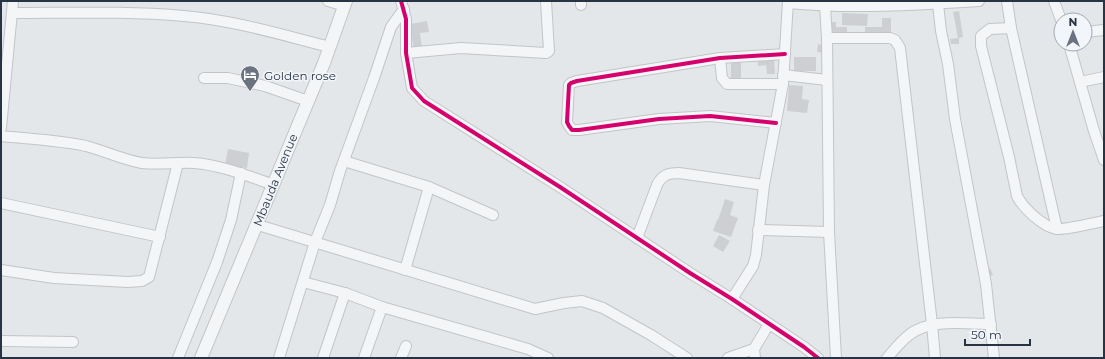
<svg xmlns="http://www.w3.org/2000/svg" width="1105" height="359" font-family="Montserrat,sans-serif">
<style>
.building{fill:#cdcfd2}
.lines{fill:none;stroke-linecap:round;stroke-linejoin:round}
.minor-casing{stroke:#c2c5c8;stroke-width:12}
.tertiary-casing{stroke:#c2c5c8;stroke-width:14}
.minor{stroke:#f3f5f6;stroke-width:10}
.tertiary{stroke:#f3f5f6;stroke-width:12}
.cycleway-casing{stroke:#f2f5f9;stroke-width:6}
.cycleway{stroke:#d6006c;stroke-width:4}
.labels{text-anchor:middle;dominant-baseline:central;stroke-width:3;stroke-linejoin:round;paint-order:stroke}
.poi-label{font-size:12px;fill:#283446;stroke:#f2f5f9;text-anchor:start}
.street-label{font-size:12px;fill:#283446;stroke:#f2f5f9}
</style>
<rect width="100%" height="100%" fill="#e4e7ea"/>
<g class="building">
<path d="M959,11L963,37L959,38V44H951L950,39L958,38L953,12Z"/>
<path d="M842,13L868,14L867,26L842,25Z"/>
<path d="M882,18H891V34H865V27H882Z"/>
<path d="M427,21L429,32L420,33L422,48L414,50L410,24Z"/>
<path d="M830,22H836V27H847V34H830Z"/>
<path d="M818,44L825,46L824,53L817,52Z"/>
<rect x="794" y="57" width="22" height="14"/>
<path d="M774,58L775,74H767L766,65L758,66V59Z"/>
<rect x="731" y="61" width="10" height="20"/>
<path d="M789,85L803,86L802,99L809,100L807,113L787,111Z"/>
<path d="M228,149L249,153L247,168L225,165Z"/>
<path d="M725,199L734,202L730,215L738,218L731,237L713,231L717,220H718Z"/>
<path d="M719,235L730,241L723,252L713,246Z"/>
<path d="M990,268L993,275L989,276L986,270Z"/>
</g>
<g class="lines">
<defs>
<g id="minor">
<path d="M328,1L345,6"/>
<path d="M401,1L406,19V53L412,88L424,101L560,187L690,273L732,299L804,347L818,358"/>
<path d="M581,1V5"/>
<path d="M1007,1L1011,28L1057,229"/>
<path d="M1054,1L1061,20"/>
<path d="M788,3C851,9 916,5 979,1"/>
<path d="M938,4L941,31L948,64L955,119L986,284L994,358"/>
<path d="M825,6L827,38L829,232L836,358"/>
<path d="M13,13C70,13 127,11 184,16C233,20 282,35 330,47"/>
<path d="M1011,28L990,29L981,36V46L1009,157L1017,196C1023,208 1043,227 1057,229C1067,230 1093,223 1104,221"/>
<path d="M1085,32L1104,30"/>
<path d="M827,38H890L895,40L900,48L932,324L935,358"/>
<path d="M1069,44L1094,131L1104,160"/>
<path d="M406,53L461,48L546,53L549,51L546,1"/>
<path d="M720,58L722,78L727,84H783"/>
<path d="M783,75L827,80"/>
<path d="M204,78H228L265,86L308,101"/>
<path d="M1080,82L1104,77"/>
<path d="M776,123L710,116L659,119L579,130H572L569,126L567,122L569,85L571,83L577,81L720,58L785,54"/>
<path d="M1,128L13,1"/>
<path d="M1,136C29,139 58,140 86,146C105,151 123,160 142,163C159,165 177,162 194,163C221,165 248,176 274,185"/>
<path d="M344,161L429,187L493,215"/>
<path d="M1,203L160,237"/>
<path d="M258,225L535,309L564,303L582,301L603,308L651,335L687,358"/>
<path d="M758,230L829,232"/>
<path d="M637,238L657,185C662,175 668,173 679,173L764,185"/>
<path d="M1,270L54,278L128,282L142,281L149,277L178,163"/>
<path d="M405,270L429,187"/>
<path d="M303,282L345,293L382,307L528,349L548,358"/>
<path d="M732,299L753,266L756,255L764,185L783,84L788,1"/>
<path d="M1,341L73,342"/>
<path d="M178,358L217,262L231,220L241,173"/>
<path d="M279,358L315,242L330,205L340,171L374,78L391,27L404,9"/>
<path d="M323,358L345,293"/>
<path d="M364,358L382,307"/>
<path d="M401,358L406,346"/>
<path d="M728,358L754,349"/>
<path d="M755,358L754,349L769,324"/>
<path d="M887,358C894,350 901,341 909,335C930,318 965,324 991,324"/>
</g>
<path id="tertiary" d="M201,358L324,63L346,1"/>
</defs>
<use href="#minor" class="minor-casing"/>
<use href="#tertiary" class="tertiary-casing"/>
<use href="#minor" class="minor"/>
<use href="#tertiary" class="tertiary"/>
<defs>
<g id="cycleway">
<path d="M401,1L406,19V53L412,88L424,101L560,187L690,273L732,299L804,347L818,358"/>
<path d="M776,123L710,116L659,119L579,130H572L569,126L567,122L569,85L571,83L577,81L720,58L785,54"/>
</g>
</defs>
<use href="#cycleway" class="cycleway-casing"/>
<use href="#cycleway" class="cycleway"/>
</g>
<defs>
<symbol id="hotel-pin" viewBox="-11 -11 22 30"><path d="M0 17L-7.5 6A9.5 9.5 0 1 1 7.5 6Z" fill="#6a737f" stroke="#f2f5f9"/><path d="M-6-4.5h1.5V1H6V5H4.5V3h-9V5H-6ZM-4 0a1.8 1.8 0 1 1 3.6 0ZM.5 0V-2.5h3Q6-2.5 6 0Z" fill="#fff"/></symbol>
</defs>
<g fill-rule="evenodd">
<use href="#hotel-pin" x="239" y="64" width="22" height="30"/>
</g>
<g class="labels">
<g class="poi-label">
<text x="264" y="75">Golden rose</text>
</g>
<g class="street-label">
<text transform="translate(275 180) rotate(-68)">Mbauda Avenue</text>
</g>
</g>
<rect width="1105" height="359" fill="none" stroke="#283446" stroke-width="4"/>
<g transform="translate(1073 32)"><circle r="19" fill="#f2f5f9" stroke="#a1a8b1"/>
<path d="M0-3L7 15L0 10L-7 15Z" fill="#6a737f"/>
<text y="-6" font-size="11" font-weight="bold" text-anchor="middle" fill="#283446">N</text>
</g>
<path d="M965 339v6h65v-6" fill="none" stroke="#283446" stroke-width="2"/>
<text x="971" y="339" font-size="12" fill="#283446" stroke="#f2f5f9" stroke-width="3" paint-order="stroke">50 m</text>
</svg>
